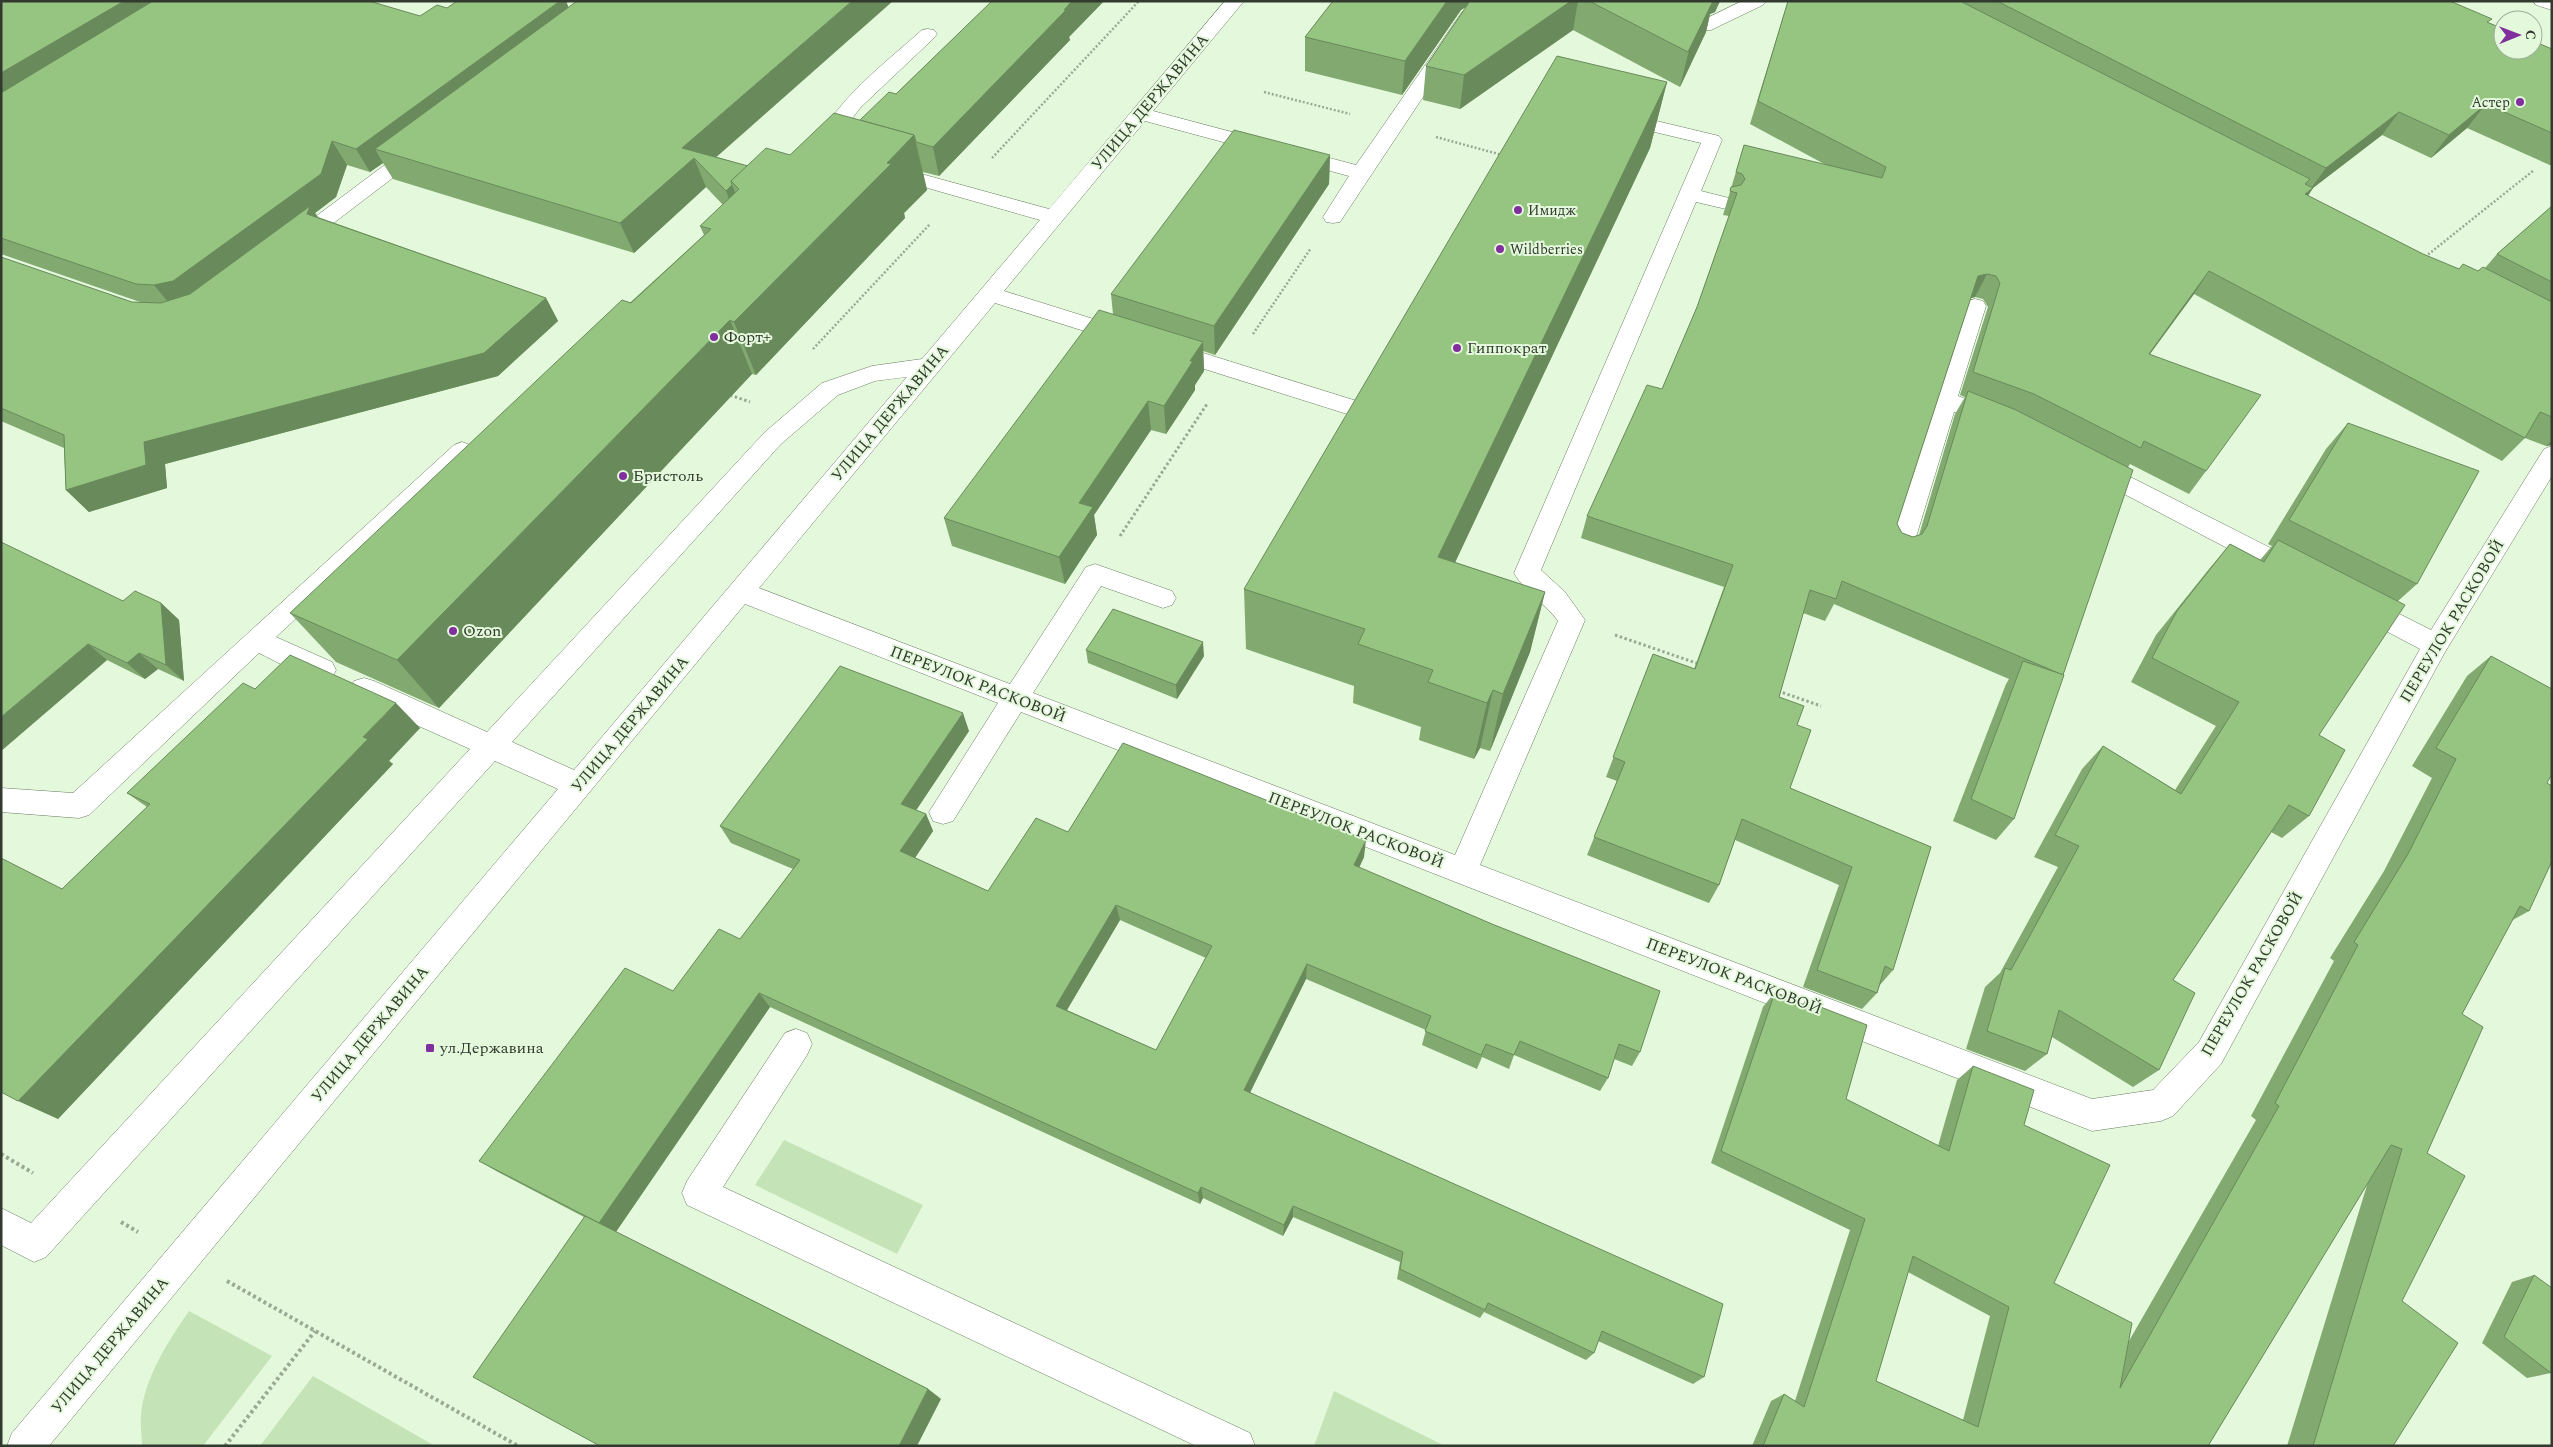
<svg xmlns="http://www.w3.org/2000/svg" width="2553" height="1447" font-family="Spectral,serif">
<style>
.green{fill:#c4e3b6}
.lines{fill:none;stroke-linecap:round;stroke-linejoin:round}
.minor-casing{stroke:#697b62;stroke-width:1}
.major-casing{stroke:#697b62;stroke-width:1}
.path-far2{stroke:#9aa993;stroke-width:2.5;stroke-dasharray:2 2;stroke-linecap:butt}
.path-far1{stroke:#9aa993;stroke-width:3;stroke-dasharray:2.5 2.5;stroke-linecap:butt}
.path{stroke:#9aa993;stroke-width:4;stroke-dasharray:3 3;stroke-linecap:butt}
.minor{fill:#fff;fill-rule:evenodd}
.major{fill:#fff;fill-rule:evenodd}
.wall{fill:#81a970;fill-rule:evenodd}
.shaded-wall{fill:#698a5b}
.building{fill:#96c582;stroke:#698a5b;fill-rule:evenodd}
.poi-dot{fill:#812f9f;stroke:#e4f9db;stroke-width:2}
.labels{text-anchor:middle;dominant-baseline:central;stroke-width:4;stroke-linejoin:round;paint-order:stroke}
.far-poi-label{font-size:14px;fill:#323a2f;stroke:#e4f9db;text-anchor:start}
.street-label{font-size:16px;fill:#323a2f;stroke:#e4f9db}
.poi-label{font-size:16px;fill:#323a2f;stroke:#e4f9db;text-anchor:start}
</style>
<rect width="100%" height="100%" fill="#e4f9db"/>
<g class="green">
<path d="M784,1140L923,1205L897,1254L755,1185Z"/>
<path d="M189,1311L272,1356L203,1446H142C142,1436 140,1425 141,1415C145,1376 168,1342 189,1311Z"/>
<path d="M313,1376L435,1446H260Z"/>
<path d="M1334,1391L1445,1446H1314Z"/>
</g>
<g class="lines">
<defs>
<g id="minor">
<path d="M1225,1H1244L1153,111L1356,165L1462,12L1478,1H1500L1474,20L1340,222L1333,223L1326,222L1323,217L1349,176L1145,121L1004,291L1132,331L1135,336L1132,341L1124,344L1116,341L995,303L759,588L1010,684L1086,567L1095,564L1172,591L1176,598L1172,605L1163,608L1101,586L1033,693L1455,855L1558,621C1546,604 1524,591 1514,573L1701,143L1612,122L1609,118L1612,114L1619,112L1719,136L1722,140L1701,191L1733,199L1736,203L1733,207L1726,209L1696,202L1541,570L1565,592L1585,620L1480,865L2092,1099L2153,1090L2199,1042L2420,649L2350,612L2346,605L2350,598L2359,595L2368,598L2431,630L2544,449L2552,446V476L2445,652L2221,1064L2173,1116L2161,1121L2092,1131L1021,712L953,821L943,824L933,821L929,812L998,703L745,604L49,1446H7L12,1433L558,789L495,761L46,1257L34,1262L1,1245V1208L31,1223L470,749L354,697L350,689L354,681L364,678L374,681L487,732L765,432L822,383L872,366L922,359L1040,220L882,175L879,171L882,167H896L1049,209ZM907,377L574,770L512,742L781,444L838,395L875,381Z"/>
<path d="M1742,1H1766L1763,5L1711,30H1699L1696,26L1699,22Z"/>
<path d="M928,29L934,30L937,34L934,38L861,107L840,134L831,152H817L814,148C836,99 883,65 922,30Z"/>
<path d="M417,144L424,146L427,150L424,154L301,248L294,250L287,248L283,243L287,238L410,146Z"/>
<path d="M1975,299L1983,301L1986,306L1958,396L2002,412L2006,418L2002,424L1994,426L1954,412L1913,547L1909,554L1900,557L1891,554L1887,547L1964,306L1967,301Z"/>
<path d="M1168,342L1360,402L1369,387L1377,385L1385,387L1389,393L1374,418L1366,420L1160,355L1157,350L1160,345Z"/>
<path d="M462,442L470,445L474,451L470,457L276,637L332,662L336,670L332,678C313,684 278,662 259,653L89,815L79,818L1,812V788L73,793L454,445Z"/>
<path d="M2095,459L2306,566L2310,573L2306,580L2297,583L2288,580L2086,474L2083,468L2086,462Z"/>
<path d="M796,1029L807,1033L812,1044L807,1055L723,1187L1250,1433L1255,1446H1196L687,1205L682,1193L687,1181L785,1033Z"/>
</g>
<path id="major" d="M2533,1H2552V10L2536,5Z"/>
</defs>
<use href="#minor" class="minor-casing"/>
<use href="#major" class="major-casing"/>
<g class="path-far2">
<path d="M1264,92L1350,114"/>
<path d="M1436,137L1502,155"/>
<path d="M992,158L1139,1"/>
<path d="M2425,257L2534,170"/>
<path d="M1253,334L1311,248"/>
<path d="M813,349L930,224"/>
</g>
<g class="path-far1">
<path d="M730,395L750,402"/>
<path d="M1120,536L1207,404"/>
<path d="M1615,635L1699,664"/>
<path d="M1778,691L1821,706"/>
</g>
<g class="path">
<path d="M1,1154L33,1173"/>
<path d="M121,1222L138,1232"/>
<path d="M227,1281L518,1446"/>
<path d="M225,1446L315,1331"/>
</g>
<use href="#minor" class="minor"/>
<use href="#major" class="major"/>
</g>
<g class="wall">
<path d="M1,1L420,16L447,8L566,1L568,7L717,157L748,166L790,155L860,120L896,94L992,1H1104L1069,37L1070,40L939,176L923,172L927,190L904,213L905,218L756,375L752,374L439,708L336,662L290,613L704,235L700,226L723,205L706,187L634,253L393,179L383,163L370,172L347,165L336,197L315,213L318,217L546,298L558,321L498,376L165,464L167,488L89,512L66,490L64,448L1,421V257L132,302H140L1,254Z"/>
<path d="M1333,1H1720L1715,12L1710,14L1706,32L1680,87L1573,30L1460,109L1423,100L1426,66L1466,7L1461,10L1402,95L1305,71V37Z"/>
<path d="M1788,1H2450L2489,23L2552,49V166L2467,128L2431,158L2382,135L2313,188L2308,196L2423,254L2459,269L2478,271L2485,268L2497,254L2552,206V445L2546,446L2525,438L2502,461L2194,294L2150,354L2206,471L2189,494L2130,464L2128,467L2063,675L2014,819L1996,840L1953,821L2006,684L2009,679L1834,604L1825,621L1803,613L1779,697L1797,725L1790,788L1931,847L1893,970L1880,985L1877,993L1862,1009L1803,987L1839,885L1735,840L1719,885L1709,903L1587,855L1617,781L1606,777L1653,654L1694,669L1724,587L1581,538L1587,516L1662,389L1697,307L1729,216L1723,215L1744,145L1826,165L1750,124ZM1975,297L1983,299L1988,307L1960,395L1965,397L1955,414L1919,535L1913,537L1902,533L1897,524L1971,298Z"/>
<path d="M1667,82L1650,148L1455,562L1545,592L1530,652L1490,751L1480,748L1474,759L1419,740L1421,727L1353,703L1354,686L1246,649L1244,589Z"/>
<path d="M1330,155L1329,184L1215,355L1203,351L1204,371L1195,385V390L1166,434L1151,430L1094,515L1097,535L1065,584L952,546L944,518L1113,314L1111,294Z"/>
<path d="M2348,423L2417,584L2398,601L2319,735L2309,816L2282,838L2271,832L2173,980L2159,1070L2133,1087L2052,1037L2047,1054L2025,1071L1966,1049L1985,987L2000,973L2058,867L2034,857L2082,769L2103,746L2175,790L2216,726L2131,682L2156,635L2209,569L2230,544L2260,560L2272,546L2268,544L2326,449Z"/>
<path d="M123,601L161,603L179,620L184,681L158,669L145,679L107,660L1,751Z"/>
<path d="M1086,650L1204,656L1177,699L1088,663Z"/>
<path d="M2491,656L2547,783L2529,911L2511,921L2462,1014L2427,1153L2402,1301L2393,1446H2287L2368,1182L2208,1446H1752L1771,1401L1784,1394L1795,1401L1850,1230L1711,1163L1763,1007L1775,992L1803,1004L1805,1001L1846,1099L1938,1146L1957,1080L1973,1066L2024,1125L2054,1283L2129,1341L2256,1120L2251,1116L2334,961L2330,958L2384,871L2432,778L2412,766L2467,676ZM1908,1272L1990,1316L1963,1420L1876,1381Z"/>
<path d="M255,689L420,728L389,761L393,764L58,1119L62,889L147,807L127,793Z"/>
<path d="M969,731L916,810L926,814L933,831L915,858L988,891L1068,832L1364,857L1359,867L1640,1052L1632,1066L1614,1059L1608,1078L1600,1091L1514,1055L1509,1069L1482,1057L1477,1069L1422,1045L1426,1030L1306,979L1250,1092L1704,1377L1693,1384L1598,1341L1594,1353L1586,1360L1484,1312L1480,1318L1397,1279L1400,1262L1293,1217L1283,1236L1203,1198L1200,1204L770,1007L616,1232L928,1389L941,1399L584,1217L498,1172L479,1161L673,991L740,939L793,869L731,843L720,826ZM1120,920L1206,958L1156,1050L1067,1010Z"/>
<path d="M2534,1275L2551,1373L2527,1378L2482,1343L2512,1282Z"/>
</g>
<g class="shaded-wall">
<path d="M124,1H178L1,108V73Z"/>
<path d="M560,1H566L574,21L375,149L383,163L370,172L356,149Z"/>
<path d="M852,1H893L704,168L694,158L706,187L634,253L620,223L682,148Z"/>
<path d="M1072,1H1104L1069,37L1070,40L939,176L933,147Z"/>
<path d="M1447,1H1475L1461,10L1402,95L1405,61Z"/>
<path d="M1571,1H1578L1573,30L1460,109L1464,75Z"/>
<path d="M1701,1H1720L1715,12L1710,14L1706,32L1680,87Z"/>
<path d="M1667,82L1650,148L1429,618L1438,557Z"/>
<path d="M2486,104L2467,128L2431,158L2449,135Z"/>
<path d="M2399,112L2382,135L2309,191L2326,168Z"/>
<path d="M914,135L927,190L904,213L905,218L756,375L734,322Z"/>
<path d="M332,141L347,165L336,197L315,213L326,229L173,308L154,285Z"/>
<path d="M1330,155L1329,184L1215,355L1214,326Z"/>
<path d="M732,185L743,214L737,220L726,191Z"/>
<path d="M2313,188L2297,212L2305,194Z"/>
<path d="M2209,271L2194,294L2133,377L2149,354Z"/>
<path d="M1987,274L1975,297L1967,299L1978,276Z"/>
<path d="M546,298L558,321L498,376L165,464L167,488L89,512L66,490L144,442Z"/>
<path d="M730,320L752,374L439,708L397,660Z"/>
<path d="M1203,342L1204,371L1195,385V390L1166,434L1164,406L1190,361Z"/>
<path d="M1148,401L1151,430L1094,515L1097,535L1065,584L1059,557L1079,503Z"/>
<path d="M2552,441V445L2546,446Z"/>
<path d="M1545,592L1530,652L1490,751L1503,694Z"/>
<path d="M161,603L179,620L184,681L166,665Z"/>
<path d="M1203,642L1204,656L1177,699L1176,685Z"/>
<path d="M88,644L107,660L1,751V717Z"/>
<path d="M139,653L158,669L145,679L127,663Z"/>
<path d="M1493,690L1480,748L1474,759L1487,703Z"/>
<path d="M396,703L420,728L389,761L393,764L58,1119L18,1101Z"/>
<path d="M963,713L969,731L909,821L901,804Z"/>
<path d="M926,814L933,831L908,868L900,851Z"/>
<path d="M1366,840L1364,857L1353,881L1354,865Z"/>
<path d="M1116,905L1120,920L1061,1020L1056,1006Z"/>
<path d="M1307,964L1306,979L1245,1103L1244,1090Z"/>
<path d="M759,993L770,1007L615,1233L598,1223Z"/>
<path d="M1201,1187L1203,1198L1200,1204L1198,1193Z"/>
<path d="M1293,1206V1217L1283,1236L1284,1225Z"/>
<path d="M928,1389L941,1399L917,1446H899Z"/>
</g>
<g class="building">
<path d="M1,1H124L1,73Z"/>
<path d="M153,1H369L420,16L437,5L447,8L457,1H560L356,149L332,141L321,174L173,281L154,285L136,284L1,238V93Z"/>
<path d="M577,1H852L682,148L748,166L731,181L732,185L726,191L694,158L620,223L375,149Z"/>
<path d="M992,1H1072L1064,10H1066L933,147L916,142L914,135L860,120L889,92L896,94Z"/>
<path d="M1333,1H1447L1405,61L1305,37Z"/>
<path d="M1470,1H1571L1464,75L1426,66Z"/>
<path d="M1589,1H1713L1688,52Z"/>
<path d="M1788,1H1960L2310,179L2305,184L2313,188L2305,194L2423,254L2459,269L2463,264L2478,271L2483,267L2552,302V417L2540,412L2525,438L2209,271L2149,354L2261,395L2206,471L2144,441L2141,448L2034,394L1973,372L2000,283L1996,276L1987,274L1978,276L1897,524L1902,533L1913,537L1922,534L1927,526L1968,391L2016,410L2133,470L2063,675L1842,581L1836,599L1810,590L1779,697L1804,706L1797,725L1811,730L1790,788L1931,847L1893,970L1885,966L1877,993L1817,970L1852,867L1742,819L1719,885L1594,837L1625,762L1613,757L1653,654L1695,669L1733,565L1587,516L1647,385L1662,389L1697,307L1737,193L1730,191L1731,187L1741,185L1745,179L1742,174L1736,172L1744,145L1882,178L1886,167L1758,101Z"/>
<path d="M1997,1H2450L2492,19L2487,22L2503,29V50H2533V41L2552,49V133L2486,104L2449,135L2399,112L2326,168Z"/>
<path d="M1557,56L1667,82L1438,557L1545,592L1503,694L1493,690L1487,703L1428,682L1433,670L1358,644L1365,629L1244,589Z"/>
<path d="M834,113L914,135L887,163L891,164L734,322L730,320L397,660L290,613L622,300L631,303L711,229L700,226L739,189L731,181L766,148L790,155Z"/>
<path d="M1234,130L1330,155L1214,326L1111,294Z"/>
<path d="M310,206L307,214L546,298L484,353L144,442L146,465L66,490L64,435L1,408V257L132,302L161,303L190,294Z"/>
<path d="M2552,206V282L2497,254Z"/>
<path d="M1099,310L1203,342L1190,361H1193L1164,406L1148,401L1079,503L1093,507L1059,557L944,518Z"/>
<path d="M2348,423L2479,471L2417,584L2289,520Z"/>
<path d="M2278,540L2405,605L2319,735L2345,750L2309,816L2289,805L2173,980L2195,993L2159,1070L2059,1010L2047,1054L1987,1031L2005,968L2011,970L2079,846L2055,835L2103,746L2181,794L2239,702L2152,658L2177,611L2230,544L2264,562Z"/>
<path d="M1,542L123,601L135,591L161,603L166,665L139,653L127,663L88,644L1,717Z"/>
<path d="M1113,609L1203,642L1176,685L1086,650Z"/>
<path d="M290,655L396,703L363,737L368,739L18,1101L1,1092V858L62,889L150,804L127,793L243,683L255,689Z"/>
<path d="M2491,656L2552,689V774L2547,783L2552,786V861L2529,911L2520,906L2462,1014L2483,1027L2427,1153L2465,1176L2402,1301L2458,1343L2393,1446H2313L2402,1149L2391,1145L2208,1446H1763L1784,1394L1804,1407L1865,1219L1721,1151L1775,992L1804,1005L1805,1001L1867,1025L1846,1099L1949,1151L1973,1066L2034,1090L2024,1125L2110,1165L2054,1283L2132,1323L2120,1388L2279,1106L2275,1103L2358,945L2354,942L2408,854L2456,759L2436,748ZM1913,1256L2009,1307L1978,1427L1876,1381Z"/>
<path d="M2023,661L2064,675L2014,819L1971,799Z"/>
<path d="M840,666L963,713L901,804L926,814L900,851L988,891L1036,818L1068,832L1123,743L1366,840L1354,865L1492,924L1660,991L1640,1052L1619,1044L1608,1078L1520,1041L1514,1055L1486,1044L1481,1055L1425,1031L1431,1016L1307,964L1244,1090L1723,1304L1704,1377L1602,1331L1594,1353L1488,1303L1485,1310L1400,1269L1403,1252L1293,1206L1284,1225L1201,1187L1198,1193L759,993L599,1223L479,1161L625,968L673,991L719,929L740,939L800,860L720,826ZM1116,905L1212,946L1156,1050L1056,1006Z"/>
<path d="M585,1216L928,1389L899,1446H600L473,1377Z"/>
<path d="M2534,1275L2552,1288V1370L2551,1373L2504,1337Z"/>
</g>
<g class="poi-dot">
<circle cx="2520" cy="102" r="5"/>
<circle cx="1518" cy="210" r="5"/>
<circle cx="1500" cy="249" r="5"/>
<circle cx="714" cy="337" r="5"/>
<circle cx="1457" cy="348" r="5"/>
<circle cx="623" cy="476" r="5"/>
<circle cx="453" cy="631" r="5"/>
<rect x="425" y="1043" width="10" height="10" rx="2.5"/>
</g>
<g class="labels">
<g class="far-poi-label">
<text x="2510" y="102" text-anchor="end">Астер</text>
<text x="1528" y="210">Имидж</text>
<text x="1510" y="249">Wildberries</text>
</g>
<g class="street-label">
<text transform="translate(1150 102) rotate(-50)">УЛИЦА ДЕРЖАВИНА</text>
<text transform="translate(890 413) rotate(-50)">УЛИЦА ДЕРЖАВИНА</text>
<text transform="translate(2452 621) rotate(-59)">ПЕРЕУЛОК РАСКОВОЙ</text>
<text transform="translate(978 684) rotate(21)">ПЕРЕУЛОК РАСКОВОЙ</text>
<text transform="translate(630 724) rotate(-50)">УЛИЦА ДЕРЖАВИНА</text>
<text transform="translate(1356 830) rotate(21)">ПЕРЕУЛОК РАСКОВОЙ</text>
<text transform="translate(2252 974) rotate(-60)">ПЕРЕУЛОК РАСКОВОЙ</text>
<text transform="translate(1734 976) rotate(21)">ПЕРЕУЛОК РАСКОВОЙ</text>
<text transform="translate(370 1034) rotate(-50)">УЛИЦА ДЕРЖАВИНА</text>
<text transform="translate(110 1345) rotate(-50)">УЛИЦА ДЕРЖАВИНА</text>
</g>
<g class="poi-label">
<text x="724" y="337">Форт+</text>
<text x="1467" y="348">Гиппократ</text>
<text x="633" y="476">Бристоль</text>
<text x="463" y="631">Ozon</text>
<text x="440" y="1048">ул.Державина</text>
</g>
</g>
<rect width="2553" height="1447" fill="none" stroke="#323a2f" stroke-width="5"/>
<g transform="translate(2518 35) rotate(89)"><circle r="24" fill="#e4f9db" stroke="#9dad96"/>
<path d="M0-4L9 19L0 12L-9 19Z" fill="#812f9f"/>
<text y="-8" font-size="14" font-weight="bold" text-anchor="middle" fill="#323a2f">С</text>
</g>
</svg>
